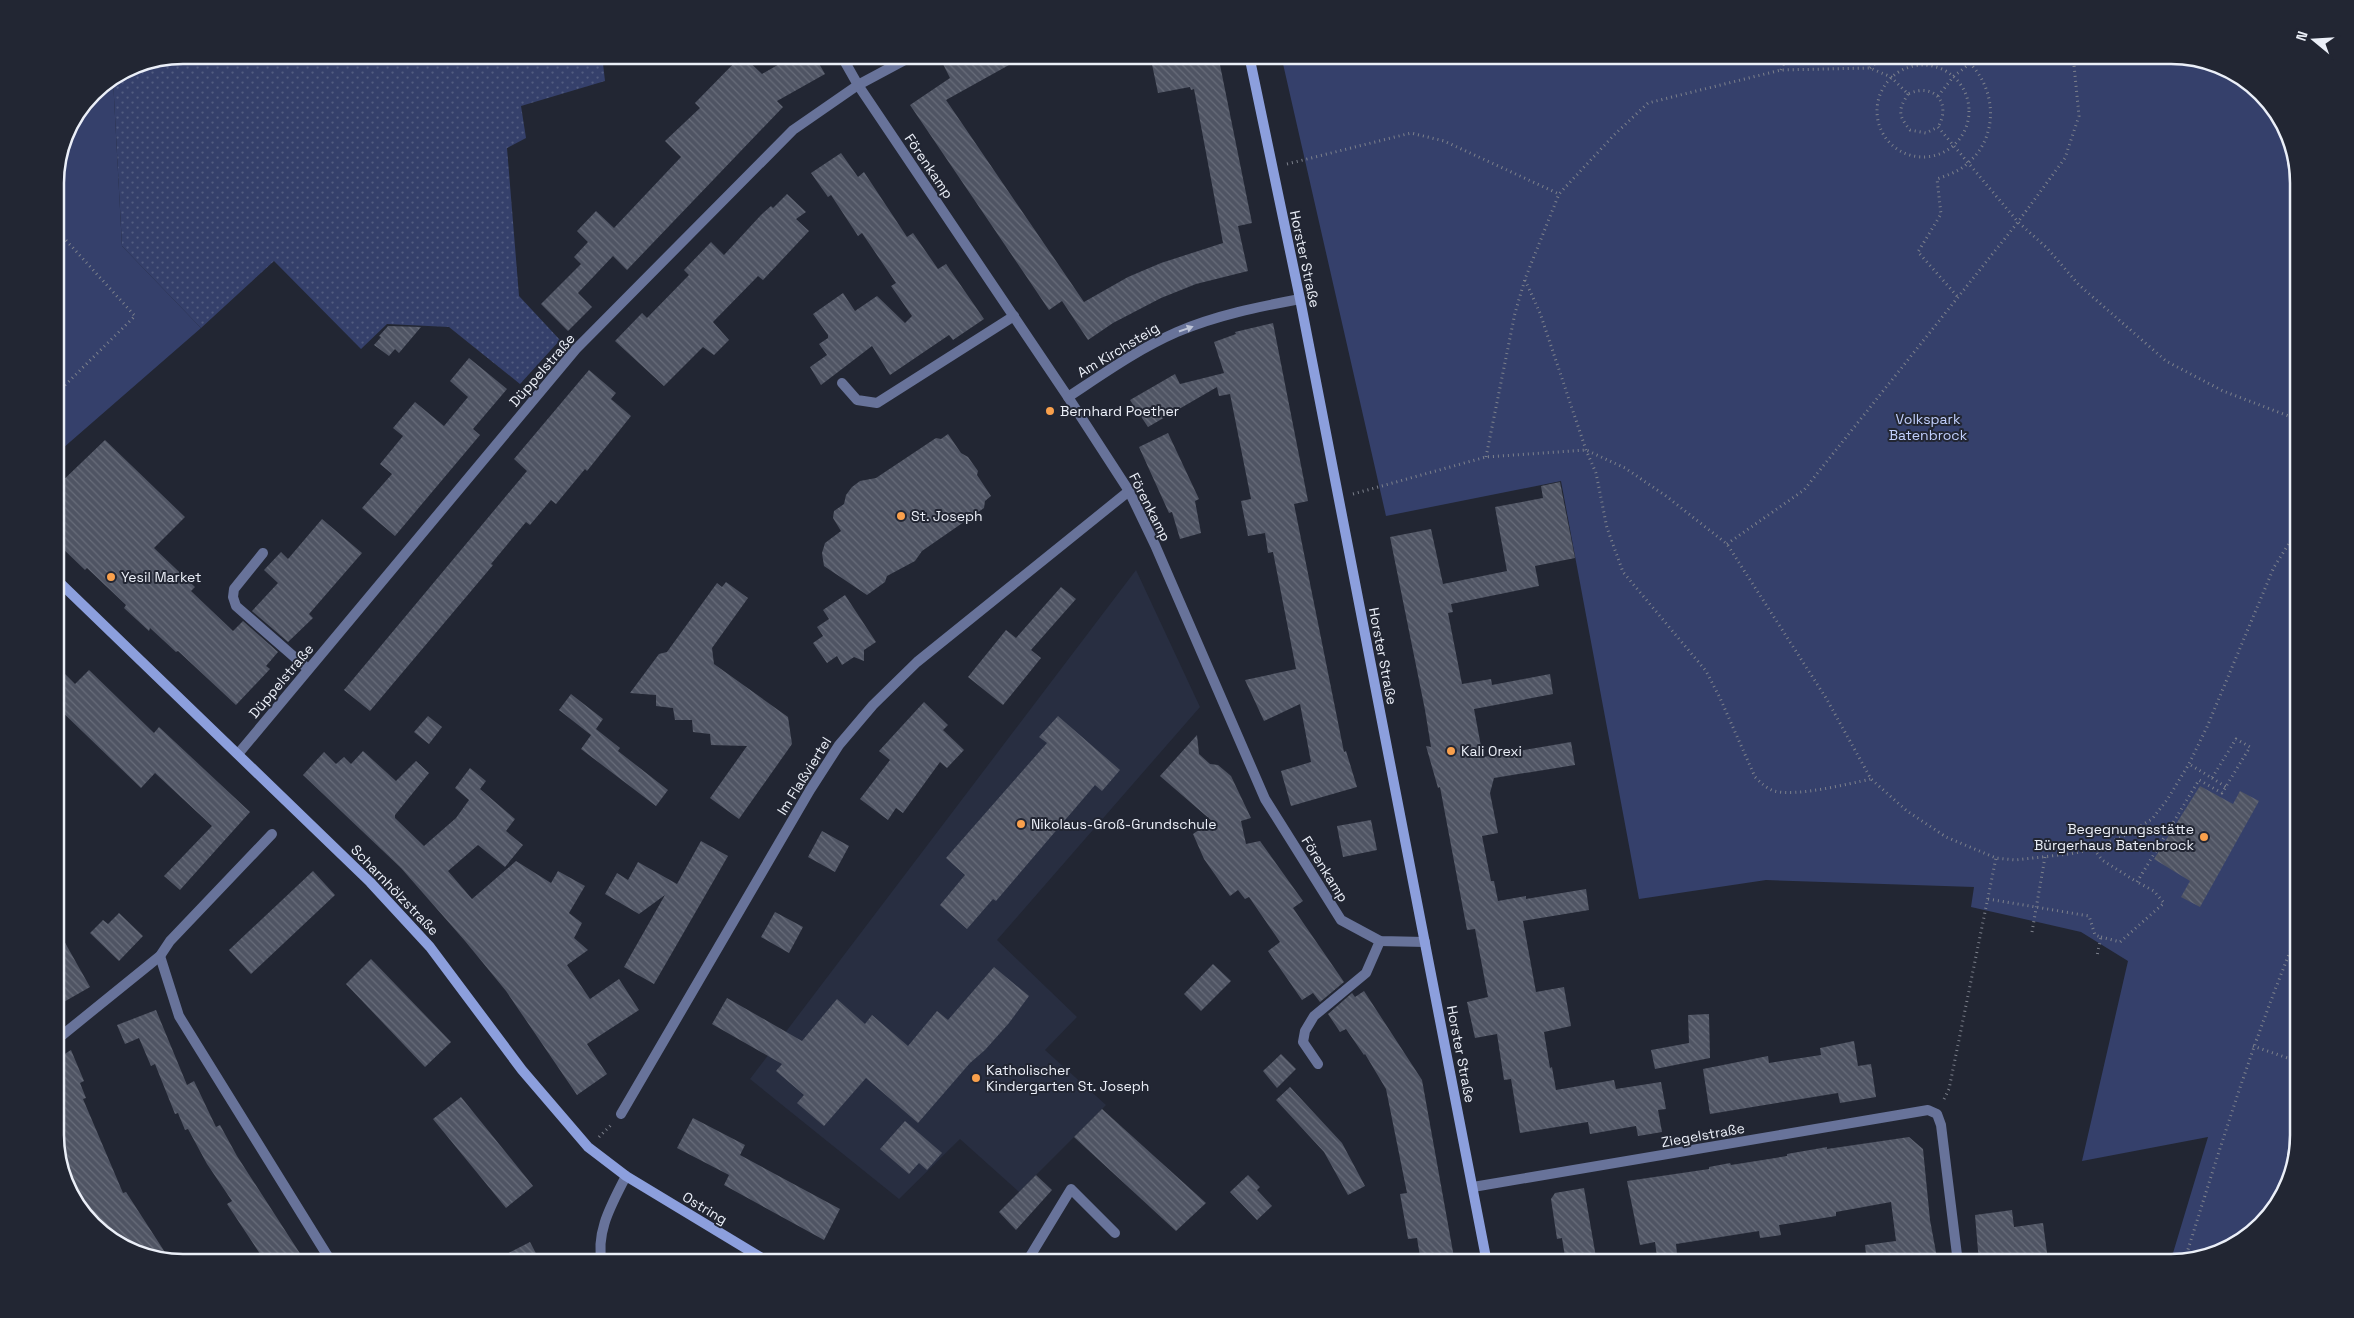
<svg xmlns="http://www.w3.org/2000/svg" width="2354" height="1318" font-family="'Space Grotesk',sans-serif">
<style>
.built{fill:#282e41}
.grass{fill:url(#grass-dots)}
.green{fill:#35406b}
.building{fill:url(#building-back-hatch)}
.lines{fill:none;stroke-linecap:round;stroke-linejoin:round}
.path{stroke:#7d818c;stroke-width:3;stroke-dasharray:1 4;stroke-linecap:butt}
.service{stroke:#68739a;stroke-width:10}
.minor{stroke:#68739a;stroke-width:10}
.secondary{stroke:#8c9fdd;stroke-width:10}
.oneway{fill:#bdc4d7}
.poi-dot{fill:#f9a04c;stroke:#222633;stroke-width:2}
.labels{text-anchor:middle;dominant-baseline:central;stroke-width:4;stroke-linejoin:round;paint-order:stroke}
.street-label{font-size:14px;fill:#ebeff8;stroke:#222633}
.poi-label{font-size:14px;fill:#ebeff8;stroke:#222633;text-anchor:start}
.park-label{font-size:14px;fill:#c2d0fd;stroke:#222633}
.rim{fill:none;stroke:#ebeff8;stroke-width:2.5}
</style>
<defs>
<pattern id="grass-dots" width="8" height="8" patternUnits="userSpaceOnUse" patternTransform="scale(1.25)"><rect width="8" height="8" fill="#35406b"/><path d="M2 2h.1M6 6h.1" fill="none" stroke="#525c81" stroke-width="1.8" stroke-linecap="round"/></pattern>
<pattern id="building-back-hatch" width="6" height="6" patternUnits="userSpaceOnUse" patternTransform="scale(1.25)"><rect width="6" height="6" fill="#4f5463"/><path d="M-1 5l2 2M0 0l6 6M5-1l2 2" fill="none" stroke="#686d7a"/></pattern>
</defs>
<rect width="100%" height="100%" fill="#222633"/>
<path class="built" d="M1136,570L1200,707L997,940L1077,1017L1045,1050L1106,1105L1019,1192L960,1139L899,1199L750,1079Z"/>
<path class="grass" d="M183,55H602L605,81L521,106L526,138L507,148L519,296L560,340L520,384L449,327L387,324L361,349L274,261L201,328L122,246L113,79L134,65Z"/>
<g class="green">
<path d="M1281,55H2171L2235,72L2278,112L2299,175V1135L2282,1199L2235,1246L2170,1263L2208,1137L2082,1161L2128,961L2081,932L1971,907L1974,887L1766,880L1639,899L1561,481L1386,516Z"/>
<path d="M113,79L122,246L201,328L55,455V175L68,127L93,92Z"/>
</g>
<g class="building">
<path d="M742,55L762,74L795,55H814L825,74L777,101L783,107L627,270L613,256L578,293L592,307L568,331L541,304L581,264L574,257L588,242L577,231L596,211L614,228L681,157L665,141L700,108L695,103Z"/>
<path d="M956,55H1027L946,100L1084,302L1128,277L1161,263L1223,243L1194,89L1191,90L1190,87L1158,93L1150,55H1218L1252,223L1238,226L1248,271L1196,284L1161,298L1113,323L1088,340L1062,301L1049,310L910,105L950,78L942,62Z"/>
<path d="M841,153L858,177L864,172L907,237L913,233L938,269L946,264L984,319L953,340L949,335L890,375L872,346L821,385L810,367L827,355L819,344L828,338V335L813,314L843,293L855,311L877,296L905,323L912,316L891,286L896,283L862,233L858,236L831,195L828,197L811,173Z"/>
<path d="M787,194L806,212L796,219L809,231L763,280L758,276L713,322L729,340L714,355L703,347L664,386L615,341L642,313L647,318L689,275L684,270L711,242L724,255L761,215L771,206L773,208Z"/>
<path d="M1273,323L1308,501L1294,504L1344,752L1346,751L1357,787L1291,806L1281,771L1311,762L1300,704L1264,721L1245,680L1296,669L1273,552L1268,553L1265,533L1248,536L1241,501L1251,499L1230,394L1219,396L1217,387L1148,427L1130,400L1175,374L1180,384L1224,373L1214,342L1236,334L1235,332Z"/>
<path d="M388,326L421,327L399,353L395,349L389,356L374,345L381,337L379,336Z"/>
<path d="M469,358L507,389L473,429L480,435L395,536L362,508L392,474L380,464L403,436L393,428L415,402L444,426L468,397L450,381Z"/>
<path d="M589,370L616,393L611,399L631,416L587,471L585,469L556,504L551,500L530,525L526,522L491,564L493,565L370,711L344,690L527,471L514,459Z"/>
<path d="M1168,433L1199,499L1195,501L1201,533L1180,539L1172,512L1169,513L1139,447Z"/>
<path d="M948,434L961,453L968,457L978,471L977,475L991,496L985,501L984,508L922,551L915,561L887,576L885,582L867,595L824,566L822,553L825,543L841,531L833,518L834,511L844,504L846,495L852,487L860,481L876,478L936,438L941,439Z"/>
<path d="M105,440L185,517L154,548L195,587L191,591L233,631L243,621L278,652L266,666L270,669L236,705L178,651L176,652L150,628L149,631L124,608L126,605L87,568L85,570L59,545V538L55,534V488Z"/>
<path d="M1560,482L1575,558L1535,566L1539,586L1451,604L1453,612L1448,613L1462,684L1491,679L1492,685L1550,674L1553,694L1474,709L1483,757L1571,742L1575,765L1494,778L1490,793L1498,833L1482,836L1491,881H1494L1498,901L1526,896V899L1586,889L1589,910L1523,921L1536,992L1564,987L1571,1026L1544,1032L1550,1068L1552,1067L1556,1090L1614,1080L1616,1089L1661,1082L1666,1109L1658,1110L1662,1132L1638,1136L1636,1126L1590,1134L1588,1122L1520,1133L1511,1079L1504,1080L1497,1034L1475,1038L1467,1002L1488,997L1475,929L1467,930L1440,787L1438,788L1426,746L1431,747L1425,710L1390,537L1431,529L1443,584L1507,571L1495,507L1543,498L1541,486Z"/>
<path d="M322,519L362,553L309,614L313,618L288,642L252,611L278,583L264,570L281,552L288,559Z"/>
<path d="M726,582L748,598L712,648L714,664L788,717L792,744L739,819L710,798L747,746L711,745L710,734L693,732L692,720H675L673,708L656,706V695L630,693L659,654L667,652L717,583L722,587Z"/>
<path d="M1061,587L1076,599L1031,650L1041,658L1003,705L968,677L1006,630L1016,638Z"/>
<path d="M845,595L876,642L864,650V661L854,657L842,665L837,656L827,663L813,643L823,636L817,627L829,619L823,610Z"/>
<path d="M55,664L75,684L89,670L154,733L159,727L250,812L180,890L164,876L212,826L155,773L141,788L55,705Z"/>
<path d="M571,694L603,719L596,729L620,748L618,751L668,790L656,806L581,749L591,735L559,710Z"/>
<path d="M924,702L948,725L943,730L964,750L947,768L940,762L903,813L896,808L888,820L860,799L890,760L879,751Z"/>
<path d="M428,716L442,727L429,744L414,732Z"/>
<path d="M1058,716L1120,770L1102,791L1095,785L996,901L993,899L967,929L940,905L965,875L946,858L1047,743L1039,737Z"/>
<path d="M1197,735L1199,754L1210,764L1218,765L1231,776L1251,818L1241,821L1246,844L1260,841L1303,901L1293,908L1344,982L1320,1002L1313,993L1302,1000L1268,951L1280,942L1249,897L1245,899L1238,890L1230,896L1204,859L1193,834L1212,821L1160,776Z"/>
<path d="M363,751L396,781L416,761L429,773L395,815V818L424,846L456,818L469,800L455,788L470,768L486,781L480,789L515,819L506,831L523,845L505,867L478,845L448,871L472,899L516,861L551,883L558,871L585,886L569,913L582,923L574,938L588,950L567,965L590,999L619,979L639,1010L587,1044L607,1074L577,1095L506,991L465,941L401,868L303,775L324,752L336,764L344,757L351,764Z"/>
<path d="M2200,786L2233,804L2240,791L2259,801L2200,907L2181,897L2190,881L2154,859Z"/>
<path d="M1371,820L1377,850L1343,857L1337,826Z"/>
<path d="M822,831L849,846L835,872L808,857Z"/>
<path d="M701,841L728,856L654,984L624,967L665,895L639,914L605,894L617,873L628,880L638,862L677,884Z"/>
<path d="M313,871L335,895L251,974L229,950Z"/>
<path d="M775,912L803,927L789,953L761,937Z"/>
<path d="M119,913L143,936L119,961L90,933L103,920L108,924Z"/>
<path d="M55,925L90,987L55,1007Z"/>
<path d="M371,959L451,1042L425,1067L346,984Z"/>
<path d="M1213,964L1231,981L1201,1011L1184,994Z"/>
<path d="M994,967L1029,996L1009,1023L985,1050L970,1063L918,1123L866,1078L824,1126L797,1103L804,1095L776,1071L782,1064L712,1024L727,998L802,1041L837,999L865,1024L872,1015L908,1046L937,1011L948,1020Z"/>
<path d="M1364,991L1422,1080L1455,1263H1421L1417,1238L1408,1239L1400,1194L1407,1193L1386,1089L1365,1054L1364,1055L1346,1029L1340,1032L1328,1014L1352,993L1355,997Z"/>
<path d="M156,1010L187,1085L194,1081L216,1127L220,1125L237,1156L301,1255L288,1263H266L227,1204L232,1201L207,1164L188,1129L185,1130L178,1113L175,1114L155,1064L151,1066L139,1038L125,1044L117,1025Z"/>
<path d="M1709,1014L1710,1058L1655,1069L1651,1050L1689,1043L1688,1015Z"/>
<path d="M1854,1041L1858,1066L1871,1064L1876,1097L1840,1103L1838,1093L1710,1114L1703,1069L1768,1056L1769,1063L1821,1055L1820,1048Z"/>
<path d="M71,1050L84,1081L80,1083L86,1098L83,1099L123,1193L126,1192L170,1260L119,1246L88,1215L63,1158L60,1159L55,1143V1060Z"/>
<path d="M1281,1054L1296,1069L1277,1088L1263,1071Z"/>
<path d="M1290,1087L1342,1143L1365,1186L1348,1195L1324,1152L1276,1100Z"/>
<path d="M461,1097L533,1186L506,1208L433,1119Z"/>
<path d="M1102,1109L1206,1203L1176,1231L1074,1137Z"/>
<path d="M693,1118L745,1145L740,1155L840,1209L824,1240L724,1185L729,1175L677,1148Z"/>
<path d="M905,1121L942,1153L927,1170L919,1163L909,1174L880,1149Z"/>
<path d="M1909,1137L1923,1149L1930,1220L1938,1263H1867L1865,1245L1896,1241L1891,1202L1836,1212V1216L1779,1225L1781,1235L1760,1238L1759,1231L1676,1244L1677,1254L1657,1257L1655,1242L1640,1245L1627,1181L1709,1169V1167L1730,1163L1731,1165L1787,1156V1154L1827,1147V1149Z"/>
<path d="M1036,1175L1052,1190L1016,1230L999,1212Z"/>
<path d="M1248,1175L1260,1187L1257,1190L1272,1206L1257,1220L1230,1192Z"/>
<path d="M1584,1188L1597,1263H1566L1562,1238L1557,1239L1551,1199L1555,1193Z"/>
<path d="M2012,1210L2014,1227L2043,1223L2048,1260L2021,1263H1979L1975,1215Z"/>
<path d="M530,1242L541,1263H489Z"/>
</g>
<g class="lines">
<g class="path">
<circle cx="1923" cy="111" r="46"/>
<path d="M1870,68L1885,55"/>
<path d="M1781,70L1787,55"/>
<path d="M1908,94C1898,110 1898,115 1910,130L1926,133L1938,127L2018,222L2047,248L2079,285L2166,361L2223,391L2299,420"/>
<path d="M1938,96L1954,76L1981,55"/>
<path d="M1287,164L1411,133L1444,141L1559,194"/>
<path d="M55,246L64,238L135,316L55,395"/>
<path d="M1525,280L1540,313L1586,450L1596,473L1607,528L1623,572L1706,671L1720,698L1755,777C1761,783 1766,788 1774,791C1796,797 1848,784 1871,779"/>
<path d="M1957,296L1918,252L1941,214L1937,179C1948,175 1960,171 1968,163C2002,134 1996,80 1960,55"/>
<path d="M1486,457L1515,313L1525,279L1559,194L1614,135L1648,103L1781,70L1870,68L1891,77L1908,94C1934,82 1952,103 1938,127"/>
<path d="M1353,494L1486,457L1586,450L1625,468L1666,496L1727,544L1826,698L1871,779L1907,811L1946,837L1996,858L2015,860L2069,854L2094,849L2126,835L2152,819L2167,800L2189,764L2207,727L2274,567L2299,528"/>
<path d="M1727,544L1804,490L2018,222L2065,158L2079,116L2073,55"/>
<path d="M2212,778L2226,787"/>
<path d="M2094,849L2102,860L2137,882L2199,780L2222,793L2250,747L2236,739L2212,778L2189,764"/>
<path d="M1988,899L2089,916L2095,935L2101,937L2097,956"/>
<path d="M2032,932L2045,857"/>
<path d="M2101,937L2120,942L2164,903L2154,891L2137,882"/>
<path d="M2253,1046L2299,1062"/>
<path d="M1944,1099L1949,1089L1996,858"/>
<path d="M599,1137L611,1125"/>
<path d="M2185,1259C2220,1148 2254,1037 2299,930"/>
</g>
<g class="service">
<path d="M842,383L857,400L877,403L1014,316"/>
<path d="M263,553L234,589L233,597L236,606L308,669"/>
<path d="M160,956L179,1016L332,1263"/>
<path d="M55,1041L160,956L170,941L272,834"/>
<path d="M1318,1064L1303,1042L1305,1031L1314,1016L1366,973L1380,941"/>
<path d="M1026,1263L1071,1189L1115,1233"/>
</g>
<g class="minor">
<path d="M841,55L858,85L1068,397L1129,491L1155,545L1265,799L1341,920L1380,941L1425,942"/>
<path d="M1068,397C1103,374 1138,349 1177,332C1217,315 1258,307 1300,299"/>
<path d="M238,754L576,349L793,130L858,85L914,55"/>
<path d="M621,1114L810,790L839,745L873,705L917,662L1129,491"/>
<path d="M1473,1187L1928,1110L1937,1114L1941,1125L1958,1263"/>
<path d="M602,1263C595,1232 612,1204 626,1176"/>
</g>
<g class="secondary">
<path d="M1249,55L1300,299L1487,1263"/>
<path d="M55,578L370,882L430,947L522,1070L588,1147L626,1176L770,1263"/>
</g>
</g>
<defs><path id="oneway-solid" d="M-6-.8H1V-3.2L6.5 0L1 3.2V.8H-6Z" transform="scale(1.25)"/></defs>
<use class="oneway" href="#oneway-solid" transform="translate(1186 329) rotate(-19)"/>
<g class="poi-dot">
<circle cx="1050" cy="411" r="5"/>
<circle cx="901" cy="516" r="5"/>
<circle cx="111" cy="577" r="5"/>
<circle cx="1451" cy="751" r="5"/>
<circle cx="1021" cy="824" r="5"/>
<circle cx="2204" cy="837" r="5"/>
<circle cx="976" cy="1078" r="5"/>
</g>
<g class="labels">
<g class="street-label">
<text transform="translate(929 166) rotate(56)">Förenkamp</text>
<text transform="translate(1305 259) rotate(78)">Horster Straße</text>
<text transform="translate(1118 350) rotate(-31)">Am Kirchsteig</text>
<text transform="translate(542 370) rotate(-49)">Düppelstraße</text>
<text transform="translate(1150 507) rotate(63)">Förenkamp</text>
<text transform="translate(1383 656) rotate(79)">Horster Straße</text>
<text transform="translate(281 681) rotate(-50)">Düppelstraße</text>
<text transform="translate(804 776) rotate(-58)">Im Flaßviertel</text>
<text transform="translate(1325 869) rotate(58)">Förenkamp</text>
<text transform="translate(395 890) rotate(46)">Scharnhölzstraße</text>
<text transform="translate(1461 1054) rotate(79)">Horster Straße</text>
<text transform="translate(1703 1135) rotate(-10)">Ziegelstraße</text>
<text transform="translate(705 1208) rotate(31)">Ostring</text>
</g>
<g class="poi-label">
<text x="1060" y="411">Bernhard Poether</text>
<text x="911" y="516">St. Joseph</text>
<text x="121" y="577">Yesil Market</text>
<text x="1461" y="751">Kali Orexi</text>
<text x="1031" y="824">Nikolaus-Groß-Grundschule</text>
<text x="2194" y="829" text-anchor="end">Begegnungsstätte<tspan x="2194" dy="16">Bürgerhaus Batenbrock</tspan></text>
<text x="986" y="1070">Katholischer<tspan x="986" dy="16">Kindergarten St. Joseph</tspan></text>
</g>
<g class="park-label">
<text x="1928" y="419">Volkspark<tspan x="1928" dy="16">Batenbrock</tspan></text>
</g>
</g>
<path d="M0 0H2354V1318H0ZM183 64H2171A119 119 0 0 1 2290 183V1135A119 119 0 0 1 2171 1254H183A119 119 0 0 1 64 1135V183A119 119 0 0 1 183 64Z" fill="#222633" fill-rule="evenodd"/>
<path class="rim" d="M183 64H2171A119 119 0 0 1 2290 183V1135A119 119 0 0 1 2171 1254H183A119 119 0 0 1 64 1135V183A119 119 0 0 1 183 64Z"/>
<g transform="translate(2314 40) rotate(288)" stroke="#222633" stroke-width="4" paint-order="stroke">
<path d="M0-4L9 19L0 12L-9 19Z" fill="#ebeff8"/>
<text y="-8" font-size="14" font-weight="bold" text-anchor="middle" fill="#ebeff8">N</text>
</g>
</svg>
